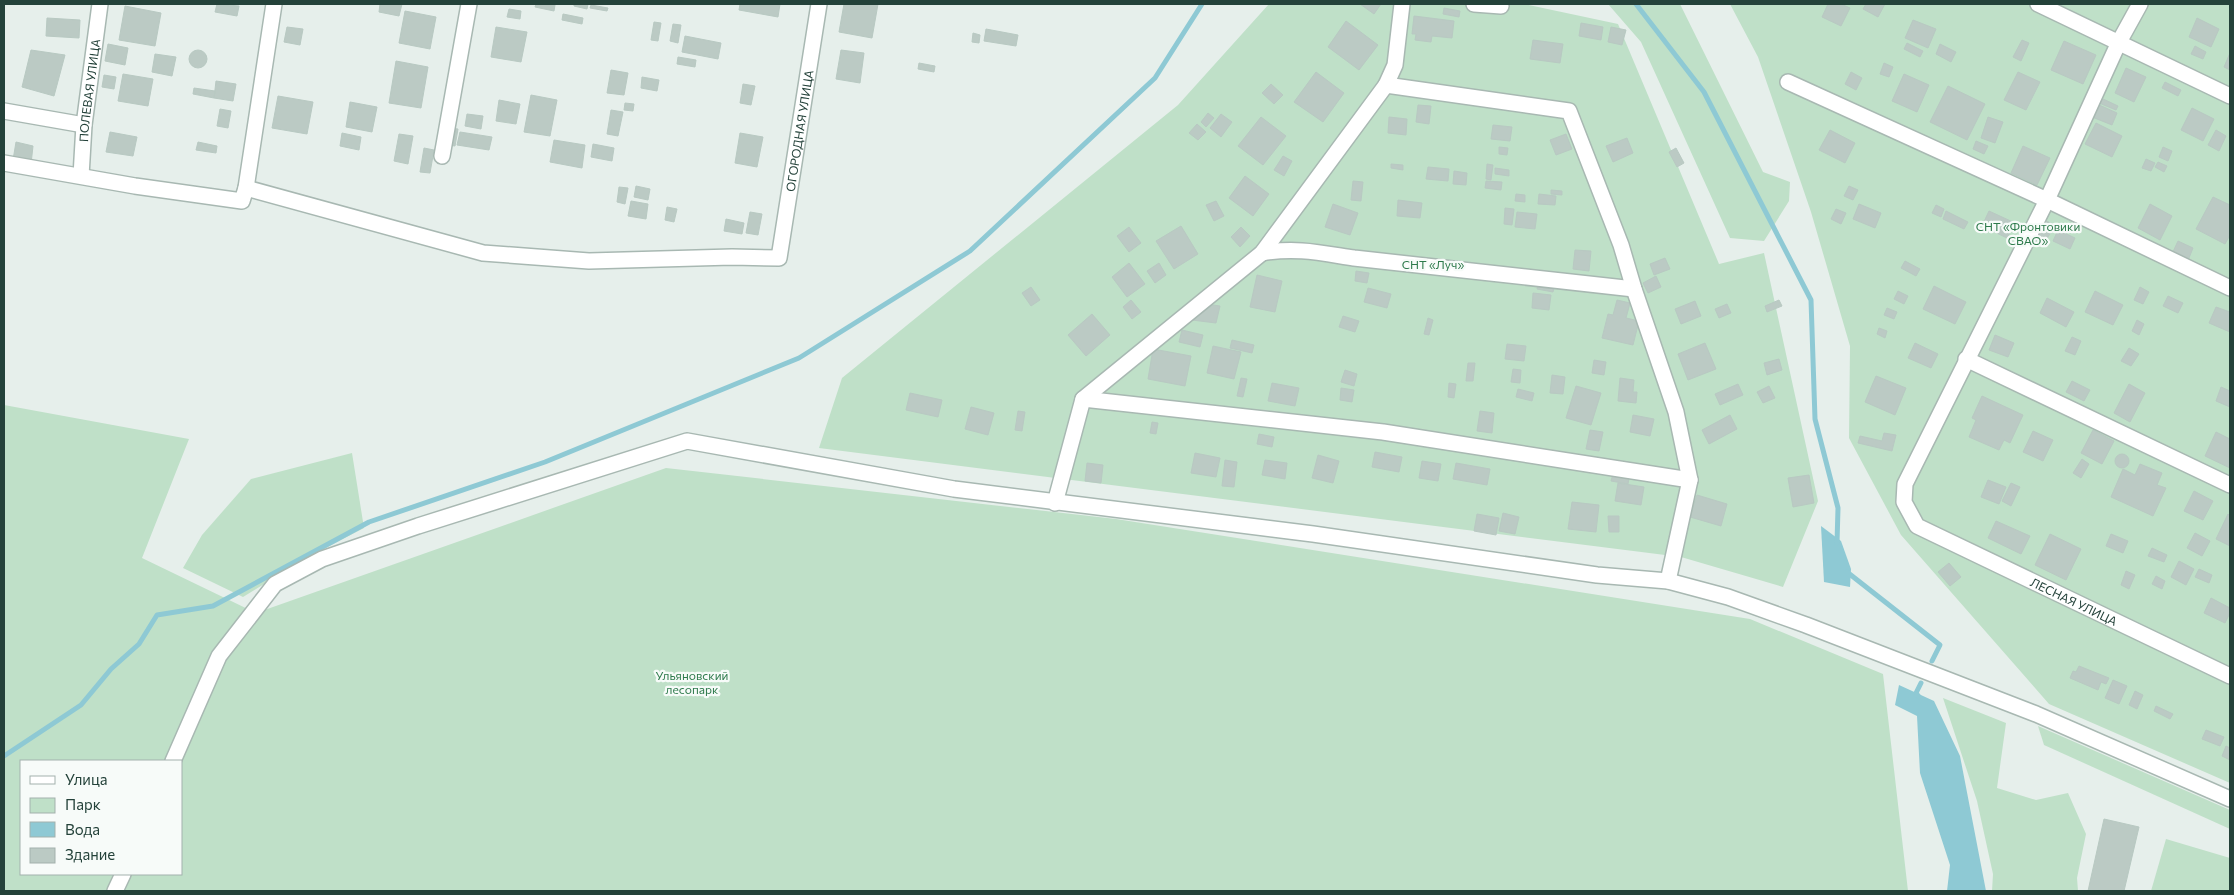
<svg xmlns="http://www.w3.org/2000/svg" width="2234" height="895" font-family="Commissioner,sans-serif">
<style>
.green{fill:#bfe0c8;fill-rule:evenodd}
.water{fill:#8ec9d4}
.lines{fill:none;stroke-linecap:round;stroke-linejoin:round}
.stream{stroke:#8ec9d4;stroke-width:5}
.building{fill:#bbcac4;stroke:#b8c9c2}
.minor-casing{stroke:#a8b8b2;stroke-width:18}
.minor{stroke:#fff;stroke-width:15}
.labels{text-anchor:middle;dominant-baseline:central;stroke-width:4.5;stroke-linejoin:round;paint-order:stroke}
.street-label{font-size:12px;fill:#24423a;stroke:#f7fbf9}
.park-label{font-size:12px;fill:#2d7a4b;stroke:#f7fbf9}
</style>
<rect width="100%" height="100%" fill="#e6efeb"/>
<g class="green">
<path d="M1269,4H1524L1618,24L1719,264L1764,253L1818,501L1783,587L1681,557L819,448L842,378L1178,105Z"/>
<path d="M1605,4H1680L1763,172L1790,182L1789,201L1764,241L1730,238L1641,42L1608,4Z"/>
<path d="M1730,4H2230V783L2049,704L1901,535L1849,438L1850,346L1811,212L1758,57Z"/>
<path d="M4,405L189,439L142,558L256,613L666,468L1116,519L1750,619L1883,674L1908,891H4ZM21,761H181V874H21Z"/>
<path d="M352,453L364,528L310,556L243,597L183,568L202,535L251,479Z"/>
<path d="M1943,698L2006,723L1997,788L2036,800L2068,793L2086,834L2077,878L2078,891H1992L1993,874L1977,801Z"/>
<path d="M2038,726L2230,810V829L2044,745Z"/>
<path d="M2166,839L2230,858V891H2151Z"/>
</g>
<g class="water">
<path d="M1821,526L1841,541L1851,569L1850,587L1824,582Z"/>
<path d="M1899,685L1934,701L1960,756L1986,891H1947L1950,865L1920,773L1917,716L1895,705Z"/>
</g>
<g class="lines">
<g class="stream">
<path d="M1636,4L1704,92L1811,300L1815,419L1838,508L1837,543"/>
<path d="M1847,572L1940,645L1932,661"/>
<path d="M1919,697L1916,693L1921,683"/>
<path d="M4,756L81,705L111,669L139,644L157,615L213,606L369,522L545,462L799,358L970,251L1155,78L1202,4"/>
</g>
</g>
<g class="building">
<path d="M217,4L239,6L237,16L215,12Z"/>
<path d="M380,4H402L399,16L379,12Z"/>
<path d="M536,4L555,5L554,11L535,7Z"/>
<path d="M574,4H588L587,9L574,6Z"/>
<path d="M740,4H780L778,17L739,10Z"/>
<path d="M844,4H878L872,38L839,32Z"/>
<path d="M1360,4H1381L1374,14Z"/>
<path d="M1828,4H1841L1850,8L1841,26L1822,17Z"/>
<path d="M1866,4H1885L1878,17L1863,9Z"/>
<path d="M591,5L608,8L607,11L590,8Z"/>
<path d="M125,6L161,13L155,46L119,40Z"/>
<path d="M1444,8L1460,11L1459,17L1443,14Z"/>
<path d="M509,9L521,11L520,19L507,17Z"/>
<path d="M405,11L436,17L430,49L399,43Z"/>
<path d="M563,14L583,18L582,24L562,20Z"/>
<path d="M1414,16L1454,21L1452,38L1432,36L1431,42L1415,40L1416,34H1412Z"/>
<path d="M47,18L80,20L79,38L46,36Z"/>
<path d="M2197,18L2219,29L2211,47L2189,37Z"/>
<path d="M1913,20L1936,29L1928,48L1905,38Z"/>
<path d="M1346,21L1378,45L1359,70L1328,47Z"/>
<path d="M654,22L661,23L658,41L651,40Z"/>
<path d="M1581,23L1603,27L1601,40L1579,36Z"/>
<path d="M673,24L681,25L678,43L670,41Z"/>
<path d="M287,27L303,29L300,45L284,42Z"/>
<path d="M496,27L527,32L521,62L491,57Z"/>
<path d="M1611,27L1626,30L1622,45L1608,42Z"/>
<path d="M986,29L1018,35L1016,46L984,41Z"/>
<path d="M973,33L980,35L979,43L972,42Z"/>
<path d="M685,36L721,43L718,59L682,52Z"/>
<path d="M1533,40L1563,44L1560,63L1530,59Z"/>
<path d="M2022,40L2029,43L2021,61L2013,57Z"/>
<path d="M2064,41L2096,55L2083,84L2051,70Z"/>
<path d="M1907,43L1923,51L1920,57L1904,49Z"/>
<path d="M108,44L128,48L125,65L105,61Z"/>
<path d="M1940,44L1956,52L1951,62L1936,54Z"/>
<path d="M2195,46L2206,52L2203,59L2191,54Z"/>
<circle cx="198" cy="59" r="9"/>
<path d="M31,50L65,55L54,96L22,87Z"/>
<path d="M841,50L864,53L860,83L836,79Z"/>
<path d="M2230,53V70L2224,67Z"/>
<path d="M155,54L176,57L172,76L152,72Z"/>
<path d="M678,57L696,60L695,67L677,64Z"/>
<path d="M396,61L428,67L421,108L389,103Z"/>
<path d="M919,63L935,66L934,72L918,69Z"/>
<path d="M1884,63L1893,67L1889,77L1880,74Z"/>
<path d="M2126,68L2146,77L2134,102L2115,93Z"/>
<path d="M611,70L628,73L624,95L607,93Z"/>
<path d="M1316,72L1344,93L1323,122L1294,102Z"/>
<path d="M1851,72L1862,78L1856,90L1845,84Z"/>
<path d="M2018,72L2040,82L2026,110L2004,100Z"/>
<path d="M123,74L153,79L148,106L118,101Z"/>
<path d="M1904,74L1929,85L1917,112L1892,101Z"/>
<path d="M104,75L116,77L114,89L102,87Z"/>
<path d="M642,77L659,80L657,91L641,88Z"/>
<path d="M216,81L236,84L233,101L214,98Z"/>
<path d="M2165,82L2181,90L2178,96L2162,88Z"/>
<path d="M743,84L755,86L751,105L740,103Z"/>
<path d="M1271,84L1283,95L1274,104L1262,93Z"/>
<path d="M1948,86L1985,104L1967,140L1930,122Z"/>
<path d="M194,88L215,91L214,98L193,94Z"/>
<path d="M531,95L557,100L550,136L524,132Z"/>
<path d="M278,96L313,102L307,134L272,128Z"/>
<path d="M2101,98L2118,106L2116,110L2099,103Z"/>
<path d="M499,100L520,104L516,124L496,121Z"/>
<path d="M350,102L377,107L372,132L346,127Z"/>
<path d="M625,103L634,104L633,111L624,110Z"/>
<path d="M2097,104L2117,113L2112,125L2092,117Z"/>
<path d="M1418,105L1431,106L1429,124L1416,122Z"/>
<path d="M2192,108L2214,119L2203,141L2181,130Z"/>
<path d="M220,109L231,111L228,128L217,126Z"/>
<path d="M611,110L623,112L618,136L607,134Z"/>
<path d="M1208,113L1214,118L1206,127L1201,122Z"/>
<path d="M467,114L483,116L481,129L465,126Z"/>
<path d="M1221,114L1232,122L1221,137L1210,128Z"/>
<path d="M1261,117L1286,136L1263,165L1238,146Z"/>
<path d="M1389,117L1407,119L1406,135L1388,133Z"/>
<path d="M1988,117L2003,122L1995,143L1981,138Z"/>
<path d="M2096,123L2122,136L2112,157L2085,144Z"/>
<path d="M1197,124L1206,132L1198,140L1189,133Z"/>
<path d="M1493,125L1512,127L1510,141L1491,139Z"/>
<path d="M450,128L458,129L455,146L447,145Z"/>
<path d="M1830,130L1855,143L1845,163L1819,150Z"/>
<path d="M2216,130L2226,136L2219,151L2208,145Z"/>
<path d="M110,132L137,137L133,156L106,152Z"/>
<path d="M460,132L492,137L489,150L457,145Z"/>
<path d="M342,133L361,137L359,150L340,146Z"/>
<path d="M740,133L763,137L757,167L735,163Z"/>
<path d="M399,134L413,136L408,164L394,161Z"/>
<path d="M1566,134L1572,149L1556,155L1550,140Z"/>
<path d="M1627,138L1633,153L1613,162L1606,146Z"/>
<path d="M554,140L585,145L582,168L550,162Z"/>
<path d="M1976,141L1988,146L1984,154L1973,149Z"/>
<path d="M16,142L33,146L31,164L13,160Z"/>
<path d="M198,142L217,146L216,153L196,150Z"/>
<path d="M593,144L614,148L612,161L591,157Z"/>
<path d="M2023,146L2050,158L2037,185L2011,173Z"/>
<path d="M1499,147L1508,148L1507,155L1499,154Z"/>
<path d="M2163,147L2172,151L2168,161L2159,157Z"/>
<path d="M424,148L434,150L430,173L420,172Z"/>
<path d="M1676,148L1684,163L1677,167L1669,152Z"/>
<path d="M1283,156L1292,161L1284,176L1274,170Z"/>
<path d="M2146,159L2155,163L2151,171L2142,168Z"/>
<path d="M2158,162L2167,166L2164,172L2155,167Z"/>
<path d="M1391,164L1403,165V170L1391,168Z"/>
<path d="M1487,164L1493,165L1491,180L1486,179Z"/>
<path d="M1428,167L1449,169L1448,181L1426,179Z"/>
<path d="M1495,168L1509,170V176L1495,174Z"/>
<path d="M1454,171L1467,173L1466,185L1453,184Z"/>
<path d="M1245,176L1269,194L1253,216L1229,198Z"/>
<path d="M1353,181L1363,182L1361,201L1351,200Z"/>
<path d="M1486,181L1502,182L1501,190L1485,188Z"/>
<path d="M636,186L650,189L648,200L634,197Z"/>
<path d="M1849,186L1858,190L1853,200L1844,196Z"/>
<path d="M619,187L628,188L625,204L617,202Z"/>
<path d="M1551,190L1562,191V195L1551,194Z"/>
<path d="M1516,194L1525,195V202L1515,201Z"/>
<path d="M1539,194L1556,196L1555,205L1538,204Z"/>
<path d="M2213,197L2230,205V235L2225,244L2196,229Z"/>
<path d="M1398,200L1422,203L1420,218L1397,216Z"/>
<path d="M631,201L648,204L646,219L628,216Z"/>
<path d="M1216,201L1224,216L1214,221L1206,205Z"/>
<path d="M1333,204L1358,213L1350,235L1325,227Z"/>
<path d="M1859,204L1881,213L1875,228L1853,219Z"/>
<path d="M2150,204L2172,216L2160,240L2138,228Z"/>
<path d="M1936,205L1944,209L1941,217L1932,213Z"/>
<path d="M667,207L677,209L674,222L665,220Z"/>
<path d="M1505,208L1514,209L1512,225L1504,224Z"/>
<path d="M1836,209L1846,213L1841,224L1831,219Z"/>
<path d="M1946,211L1968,222L1964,229L1943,219Z"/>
<path d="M1989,211L2015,223L2007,238L1982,226Z"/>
<path d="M750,212L762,214L758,235L746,233Z"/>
<path d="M1517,212L1537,214L1535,229L1515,227Z"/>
<path d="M726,219L744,223L742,234L724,231Z"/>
<path d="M2047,221L2055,226L2046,240L2038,235Z"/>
<path d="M1181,226L1198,254L1174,269L1156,241Z"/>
<path d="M1129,227L1141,243L1129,252L1117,236Z"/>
<path d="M1241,227L1250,236L1240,247L1231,237Z"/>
<path d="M2058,230L2075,238L2070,249L2053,241Z"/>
<path d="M2178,241L2193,248L2187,263L2171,256Z"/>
<path d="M1575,250L1591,251L1589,271L1573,269Z"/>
<path d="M1665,258L1670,269L1654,275L1650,264Z"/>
<path d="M1905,261L1920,269L1916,276L1901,268Z"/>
<path d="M1129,263L1145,284L1127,297L1112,277Z"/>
<path d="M1159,263L1166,275L1155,283L1147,271Z"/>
<path d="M1356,271L1369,273L1367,283L1355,281Z"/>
<path d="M1257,275L1282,281L1275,312L1250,307Z"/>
<path d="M1656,276L1661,287L1648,293L1643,283Z"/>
<path d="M1538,285L1554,288L1553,292L1537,289Z"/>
<path d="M1934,286L1966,302L1955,324L1923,309Z"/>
<path d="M1031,287L1040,300L1031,306L1022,293Z"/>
<path d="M2140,287L2149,292L2143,304L2134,300Z"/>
<path d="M1368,288L1391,294L1387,308L1364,302Z"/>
<path d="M1898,291L1908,296L1904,304L1894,299Z"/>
<path d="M2095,291L2123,305L2113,325L2085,312Z"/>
<path d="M1533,293L1551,295L1549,310L1532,308Z"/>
<path d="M2168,296L2183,303L2178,313L2163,306Z"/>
<path d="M2047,298L2074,312L2066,327L2040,313Z"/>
<path d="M1131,300L1141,312L1132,319L1123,307Z"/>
<path d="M1617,300L1630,303L1626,318L1639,321L1633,345L1602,338L1608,314L1613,315Z"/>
<path d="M1779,300L1782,306L1767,312L1765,306Z"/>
<path d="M1695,301L1701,316L1681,324L1675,309Z"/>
<path d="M1727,304L1731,313L1719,318L1715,309Z"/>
<path d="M1213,305L1220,306L1216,323L1192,320Z"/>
<path d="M2216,307L2230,312V332L2209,323Z"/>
<path d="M1887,308L1897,312L1894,319L1884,315Z"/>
<path d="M1092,314L1110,335L1086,356L1068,335Z"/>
<path d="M1343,316L1359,321L1355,332L1339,327Z"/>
<path d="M1428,318L1433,320L1429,335L1424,334Z"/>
<path d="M2137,320L2144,324L2139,335L2132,331Z"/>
<path d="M1879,328L1887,331L1885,338L1877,334Z"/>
<path d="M1182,330L1203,335L1200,347L1179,342Z"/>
<path d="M1995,335L2014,343L2008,357L1989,350Z"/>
<path d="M2072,337L2081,341L2075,355L2065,351Z"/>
<path d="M1232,340L1254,345L1252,353L1230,348Z"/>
<path d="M1705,343L1716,369L1688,380L1678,354Z"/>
<path d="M1915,343L1938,354L1931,368L1908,358Z"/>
<path d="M1507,344L1526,346L1524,361L1505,359Z"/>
<path d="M1213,346L1241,352L1234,379L1207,373Z"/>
<path d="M2129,348L2139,354L2131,366L2121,361Z"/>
<path d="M1153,349L1191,356L1185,386L1148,379Z"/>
<path d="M1779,359L1782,370L1767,375L1764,363Z"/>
<path d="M1594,360L1606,362L1604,375L1592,373Z"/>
<path d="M1468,363H1475L1473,381H1466Z"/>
<path d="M1513,369L1521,370L1520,383L1511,382Z"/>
<path d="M1345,370L1357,374L1354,386L1341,382Z"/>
<path d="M1552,375L1565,377L1563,394L1550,393Z"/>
<path d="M1876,376L1906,388L1895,415L1865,402Z"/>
<path d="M1241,378L1247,379L1243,397L1237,396Z"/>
<path d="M1620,378L1634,380L1633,392H1637L1636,403L1618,401Z"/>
<path d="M2072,381L2090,390L2084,401L2066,392Z"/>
<path d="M1272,383L1299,388L1295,406L1268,401Z"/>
<path d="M1449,383L1456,384L1454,398L1448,397Z"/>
<path d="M1738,384L1743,395L1720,405L1715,394Z"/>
<path d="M2129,384L2145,393L2130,422L2114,413Z"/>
<path d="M1576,386L1601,393L1591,425L1566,418Z"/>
<path d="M1769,386L1775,398L1763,403L1757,392Z"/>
<path d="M2221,387L2230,391V407L2216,401Z"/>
<path d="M1341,388L1354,390L1352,402L1340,400Z"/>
<path d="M1518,389L1534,393L1532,401L1516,397Z"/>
<path d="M910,393L942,400L938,417L906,410Z"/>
<path d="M1982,396L2023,415L2010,443L2004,440L1999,450L1969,437L1976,420L1972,418Z"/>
<path d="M971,407L994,413L988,435L965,429Z"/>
<path d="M1018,411L1025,412L1022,431L1015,430Z"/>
<path d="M1480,411L1494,413L1492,433L1477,431Z"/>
<path d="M1633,415L1654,419L1650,436L1630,432Z"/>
<path d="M1730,415L1737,429L1709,444L1702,430Z"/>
<path d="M1152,422L1158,423L1156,434L1150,433Z"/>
<path d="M1590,430L1603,432L1599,451L1586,449Z"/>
<path d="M2093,430L2114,441L2102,464L2081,453Z"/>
<path d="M2033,431L2053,440L2043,461L2023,452Z"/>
<path d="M2216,432L2230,439V468L2205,456Z"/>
<path d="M1884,433L1896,435L1892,451L1858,443L1860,436L1882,441Z"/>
<path d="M1259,434L1274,437L1272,447L1257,444Z"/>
<path d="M1375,452L1402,457L1399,472L1372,467Z"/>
<path d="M1195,453L1220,458L1216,477L1191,473Z"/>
<circle cx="2122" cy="461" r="7"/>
<path d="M1318,455L1339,461L1333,483L1312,478Z"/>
<path d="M2082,459L2089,464L2081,478L2073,473Z"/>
<path d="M1225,460L1237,462L1234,487L1222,486Z"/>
<path d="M1265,460L1287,463L1285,479L1262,475Z"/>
<path d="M1422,461L1441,464L1438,481L1419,478Z"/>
<path d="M1087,463L1103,465L1101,483L1085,481Z"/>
<path d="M1456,463L1490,469L1487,485L1453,479Z"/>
<path d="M2140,464L2162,473L2157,485L2166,488L2153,516L2111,497L2123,469L2135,475Z"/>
<path d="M1614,470L1630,473L1628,484L1611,481Z"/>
<path d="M1809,475L1814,503L1793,507L1788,478Z"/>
<path d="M1988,480L2006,487L1999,504L1981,497Z"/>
<path d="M1618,483L1644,487L1641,505L1615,501Z"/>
<path d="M2011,483L2020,487L2011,506L2002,501Z"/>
<path d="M2194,491L2213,501L2203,520L2184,511Z"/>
<path d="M1697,495L1727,504L1721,526L1690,517Z"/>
<path d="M1572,502L1599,505L1596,532L1568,529Z"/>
<path d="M1503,513L1519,517L1515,534L1499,531Z"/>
<path d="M1477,514L1499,518L1496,535L1474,531Z"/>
<path d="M2228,514L2230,516V546L2216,539Z"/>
<path d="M1608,516H1619V532H1609Z"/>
<path d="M1996,521L2030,536L2021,554L1988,538Z"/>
<path d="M2195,533L2210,541L2202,556L2187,548Z"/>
<path d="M2050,534L2081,549L2066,580L2035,565Z"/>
<path d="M2111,534L2128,541L2123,553L2106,546Z"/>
<path d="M2152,548L2167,555L2164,562L2148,556Z"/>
<path d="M2179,561L2194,569L2186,585L2171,577Z"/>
<path d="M1949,563L1961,577L1950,586L1938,572Z"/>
<path d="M2199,569L2212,575L2209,583L2195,577Z"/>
<path d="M2126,571L2135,575L2129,589L2121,585Z"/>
<path d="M2156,576L2165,581L2162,589L2152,584Z"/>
<path d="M2211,598L2230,608V613L2225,623L2204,613Z"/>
<path d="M2079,666L2109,678L2106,684L2101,682L2098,690L2070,678L2073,671L2076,672Z"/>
<path d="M2113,680L2127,686L2119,704L2105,698Z"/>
<path d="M2135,691L2143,695L2137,709L2129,705Z"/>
<path d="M2156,706L2173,714L2170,719L2154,711Z"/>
<path d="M2206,730L2224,737L2220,746L2202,739Z"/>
<path d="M2226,746L2230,748V760L2222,756Z"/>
<path d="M2104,819L2139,827L2124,891H2088Z"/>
</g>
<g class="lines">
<defs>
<g id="minor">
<path d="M1474,4L1501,6"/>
<path d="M2038,4L2230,96"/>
<path id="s1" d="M2140,4L2119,42L2047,200L1905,484L1904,502L1917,526L2230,676"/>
<path d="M1788,82L2047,200L2230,288"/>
<path d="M1386,85L1395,65L1402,4"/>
<path d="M4,111L84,125"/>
<path d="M442,156L469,4"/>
<path d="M4,163L135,186L242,201L246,188L274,4"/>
<path id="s2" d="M81,176L84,125L100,4"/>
<path id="s3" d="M246,188L483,253L589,261L732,257L779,258L819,4"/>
<path d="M1262,253C1296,247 1321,253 1354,258L1634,289"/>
<path d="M1966,359L2230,485"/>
<path d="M1083,399L1383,432L1690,480"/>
<path d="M1055,503L1083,399L1262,253L1386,85L1569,111L1621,245L1634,289L1676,412L1690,480L1668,581"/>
<path d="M173,761L219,656L275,584L322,559L418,526L687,441L954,489L1313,534L1597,575L1668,581L1728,597L1806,625L2036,714L2230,799"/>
<path d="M115,891L123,874"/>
</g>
</defs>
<use href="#minor" class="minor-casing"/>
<use href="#minor" class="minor"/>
</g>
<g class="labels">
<g class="street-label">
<text stroke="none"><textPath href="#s2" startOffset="86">ПОЛЕВАЯ УЛИЦА</textPath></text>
<text stroke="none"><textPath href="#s3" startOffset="671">ОГОРОДНАЯ УЛИЦА</textPath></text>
<text stroke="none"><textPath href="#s1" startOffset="754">ЛЕСНАЯ УЛИЦА</textPath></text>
</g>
<g class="park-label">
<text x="2028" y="226">СНТ «Фронтовики<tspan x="2028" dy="14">СВАО»</tspan></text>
<text x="1433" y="264">СНТ «Луч»</text>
<text x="692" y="675">Ульяновский<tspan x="692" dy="14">лесопарк</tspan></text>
</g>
</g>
<rect width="2234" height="895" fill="none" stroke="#24423a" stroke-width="10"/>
<rect x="20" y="760" width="162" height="115" fill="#f7fbf9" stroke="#a3b1ad"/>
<rect x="30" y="776" width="25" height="8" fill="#ffffff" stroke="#a3b1ad"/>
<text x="65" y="785" font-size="15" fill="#24423a">Улица</text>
<rect x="30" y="798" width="25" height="15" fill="#bfe0c8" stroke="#a3b1ad"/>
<text x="65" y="810" font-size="15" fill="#24423a">Парк</text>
<rect x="30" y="822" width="25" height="15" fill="#8ec9d4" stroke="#a3b1ad"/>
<text x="65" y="835" font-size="15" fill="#24423a">Вода</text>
<rect x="30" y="848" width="25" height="15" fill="#bbcac4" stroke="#a3b1ad"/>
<text x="65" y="860" font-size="15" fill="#24423a">Здание</text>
</svg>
